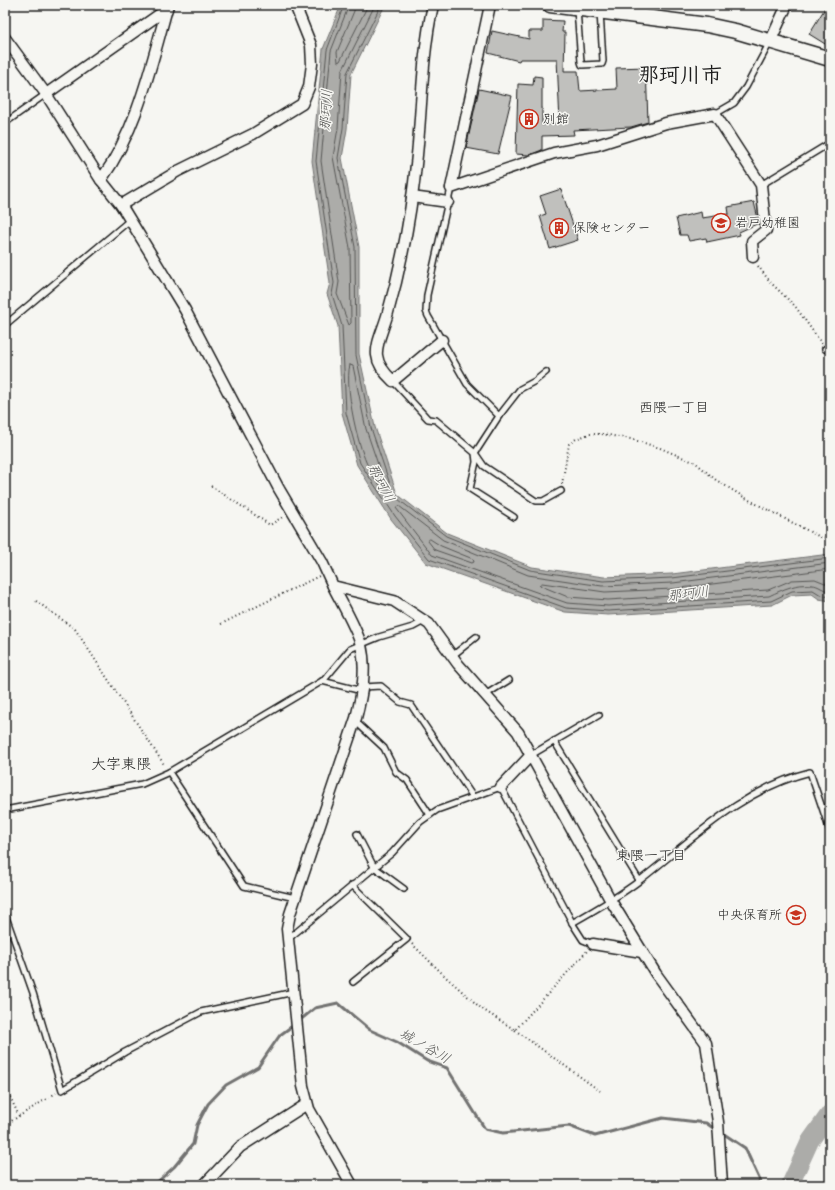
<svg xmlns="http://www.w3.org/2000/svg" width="835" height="1190" font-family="'Balsamiq Sans','Klee One',sans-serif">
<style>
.water{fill:#acaca9;stroke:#727271}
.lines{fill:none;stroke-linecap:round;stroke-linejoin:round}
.shore{stroke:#565654;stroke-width:1}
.stream{stroke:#727271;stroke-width:3}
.river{stroke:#acaca9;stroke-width:18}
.building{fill:#c0c0bd;stroke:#1c1c1c}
.lane-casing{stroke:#1c1c1c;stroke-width:8}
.street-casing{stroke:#1c1c1c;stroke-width:13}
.secondary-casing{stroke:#1c1c1c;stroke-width:17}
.path{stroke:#1c1c1c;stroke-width:2;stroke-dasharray:1 3;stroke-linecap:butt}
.lane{stroke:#f6f6f2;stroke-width:5}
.street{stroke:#f6f6f2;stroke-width:10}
.secondary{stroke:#f6f6f2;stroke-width:14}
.labels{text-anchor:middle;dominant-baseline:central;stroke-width:3;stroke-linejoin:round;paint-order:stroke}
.poi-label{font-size:13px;fill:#1c1c1c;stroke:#f6f6f2;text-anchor:start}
.water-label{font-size:14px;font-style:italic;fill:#565654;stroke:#f6f6f2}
.neighbourhood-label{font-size:14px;fill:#1c1c1c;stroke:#f6f6f2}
.quarter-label{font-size:15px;fill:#1c1c1c;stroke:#f6f6f2}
.town-label{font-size:21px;font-weight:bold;fill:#1c1c1c;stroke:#f6f6f2}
</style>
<rect width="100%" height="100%" fill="#f6f6f2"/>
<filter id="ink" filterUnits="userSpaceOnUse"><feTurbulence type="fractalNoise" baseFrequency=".025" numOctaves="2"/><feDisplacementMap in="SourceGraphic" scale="8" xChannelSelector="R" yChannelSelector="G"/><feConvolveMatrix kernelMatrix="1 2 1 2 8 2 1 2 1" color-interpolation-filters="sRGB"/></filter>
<g filter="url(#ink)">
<path class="water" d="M341,5H385L351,74L347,129L342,158L359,247V354L375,427L397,494L447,533L532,567L604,577L672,574L830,554V601L819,599L812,594L792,595L772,605L608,615L565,612L426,563L391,519L357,465L342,413L338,326L327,294L330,283L312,161L323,49Z"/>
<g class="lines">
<g class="shore">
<path d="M344,5L327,50L316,161L334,283L332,294L342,326L346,413L360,463L395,516L429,559L566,608L608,611L771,601L792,591L813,590L821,595L830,597"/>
<path d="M349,5L331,51L321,161L339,282L337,294L349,325L351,323L350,248L333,157L338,128L342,71L375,5"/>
<path d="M355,5L354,11L337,52L338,62L340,61L368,5"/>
<path d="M381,5L347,73L343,128L338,158L355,247L356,355L371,428L394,496L446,536L530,570L603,581L672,578L830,558"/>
<path d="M350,365L353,366L366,429L385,485L383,487C362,477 343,386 350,365Z"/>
<path d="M430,539L441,546L473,559L474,562L472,563L435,550L428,541Z"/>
<path d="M830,563L673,583L602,586L528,575L443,540L399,506L396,508L432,555L567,603L608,606L769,596C784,589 796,583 812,585C819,585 823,591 830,591"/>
<path d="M830,569L673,589L605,592L542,583L539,585L568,597L608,600L768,590L792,580L815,579L830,585"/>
</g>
<g class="stream">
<path d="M299,1021L315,1008L338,1003L370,1030L397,1042L427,1061L447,1068L485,1129L503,1133L569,1126L595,1136L663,1118L706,1123L716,1130"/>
<path d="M721,1132L745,1148L762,1185"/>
<path d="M154,1185L174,1167L193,1144L197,1125L208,1104L226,1085L258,1067L280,1035L295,1024"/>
</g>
<path class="river" d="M790,1185L810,1141L830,1113"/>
</g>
<g class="building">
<path d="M827,5H830V47L809,34Z"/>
<path d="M543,20L563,21L562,32H565L564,71H578L580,91L617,89L616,68L646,67L648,122L631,127L573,130L574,135L542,136V150L529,155L516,154L518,84L533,85L534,76L542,77V125L560,123L557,59H520L519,61L488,53L492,31L529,39V31H543Z"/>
<path d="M479,89L512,96L498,154L466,148Z"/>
<path d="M561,189L578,240L550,249L540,216L546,214L540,196Z"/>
<path d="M754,202L759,223L739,232L740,235L707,242L706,238L689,241L687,235H680L676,218L701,212L702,218L729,214L728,207Z"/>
</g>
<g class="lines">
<defs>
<g id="lane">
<path d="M577,9L581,62L582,65L602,64L603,61L600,12"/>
<path d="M715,114L734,103L746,87L770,42"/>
<path d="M5,123L46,94"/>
<path d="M761,185L830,143"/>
<path d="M451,188L427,295L426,311L428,316L467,384L499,416L475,453L484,466L536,501H543L561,491"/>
<path d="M5,325L130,220"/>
<path d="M825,349L830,346"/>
<path d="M393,381L428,419L436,420L475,453L476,462L470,489L514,517"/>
<path d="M499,416L520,389L535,381L546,372"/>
<path d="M452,656L476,637"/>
<path d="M322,681L362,691"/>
<path d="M363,687L381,686L400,702L411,705L473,797"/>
<path d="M485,695L509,680"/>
<path d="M355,721L384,748L396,772L407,780L430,815"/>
<path d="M554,741L639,880"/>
<path d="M531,755L599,715"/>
<path d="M169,772L244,886L295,898"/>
<path d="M5,810L142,784L169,772L324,680L350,649L379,637L413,627L424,621"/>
<path d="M357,834L374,867L404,889"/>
<path d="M352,885L407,939L353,982"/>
<path d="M5,914L33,993L62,1090L125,1052L201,1012L294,992"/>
<path d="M572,923C595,910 618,897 639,881C693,839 742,789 810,772L830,831"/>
<path d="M288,939L392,853L420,822L437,810L501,787L574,926L583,940L593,944"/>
</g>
<g id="street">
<path d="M433,5C422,54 422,105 417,155C412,209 402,264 387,316C378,345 367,357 393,381L442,340"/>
<path d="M5,38L46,94L101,180L121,205L185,310L279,489L322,562L333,586L394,601L429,624L458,664L518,732L611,901L656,974L706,1043L718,1122L722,1185"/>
<path d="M770,42L787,5"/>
<path d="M46,94L167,9"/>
<path d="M101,180C138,128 151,65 168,5"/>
<path d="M451,188L554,153L597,145L666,123L715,114L761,185L766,230L752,241L753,257"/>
<path d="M451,188L490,5"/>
<path d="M412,197L448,202"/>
<path d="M121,205L178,171L253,134L302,104L309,87L312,64L311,45L295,5"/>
<path d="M333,586C341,602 357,629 361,645C367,669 362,694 356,718L290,914L287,929L303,1086L309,1109L352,1185"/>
<path d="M501,787L531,755"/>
<path d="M593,944L642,952"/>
<path d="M204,1185L240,1147L307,1104"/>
</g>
<path id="secondary" d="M550,5L707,25L735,31L830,59"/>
</defs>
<use href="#lane" class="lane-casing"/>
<use href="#street" class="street-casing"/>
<use href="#secondary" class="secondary-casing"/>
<g class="path">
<path d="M758,266L771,283L795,306L822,344"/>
<path d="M562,484L569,444L576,439L589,434H602L631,439L660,448L696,463L716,480L747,499L820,537L830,538"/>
<path d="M211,486L270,525L284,516"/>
<path d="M36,601L75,629L165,766"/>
<path d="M221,624L319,576"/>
<path d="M412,944L447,978L482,1009L515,1030L587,951"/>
<path d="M515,1030L600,1091"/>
<path d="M5,1086L19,1116"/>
<path d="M5,1125L56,1093"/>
</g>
<use href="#lane" class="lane"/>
<use href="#street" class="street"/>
<use href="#secondary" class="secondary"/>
</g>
</g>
<defs>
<symbol id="building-ring" viewBox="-11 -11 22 22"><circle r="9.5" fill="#f6f6f2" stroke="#c8321e" stroke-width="1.5"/><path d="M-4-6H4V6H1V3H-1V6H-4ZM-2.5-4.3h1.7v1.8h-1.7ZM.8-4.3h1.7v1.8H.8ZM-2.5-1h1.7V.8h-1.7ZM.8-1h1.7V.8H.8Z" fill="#c8321e"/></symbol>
<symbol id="school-ring" viewBox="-11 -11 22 22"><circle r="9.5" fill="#f6f6f2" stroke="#c8321e" stroke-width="1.5"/><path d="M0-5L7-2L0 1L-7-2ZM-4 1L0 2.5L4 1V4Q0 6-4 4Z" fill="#c8321e"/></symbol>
</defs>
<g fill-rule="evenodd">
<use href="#building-ring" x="518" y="108" width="22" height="22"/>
<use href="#school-ring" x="710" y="212" width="22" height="22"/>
<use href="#building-ring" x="548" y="217" width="22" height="22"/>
<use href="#school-ring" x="785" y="904" width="22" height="22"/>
</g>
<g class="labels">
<g class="poi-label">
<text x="543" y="119">別館</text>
<text x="735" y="223">岩戸幼稚園</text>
<text x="573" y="228">保険センター</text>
<text x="782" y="915" text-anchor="end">中央保育所</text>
</g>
<g class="water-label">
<text transform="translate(326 110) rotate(-87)">那珂川</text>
<text transform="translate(381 483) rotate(62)">那珂川</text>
<text transform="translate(688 594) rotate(-7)">那珂川</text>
<text transform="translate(425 1046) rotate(30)">城ノ谷川</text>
</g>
<g class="neighbourhood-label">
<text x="674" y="407">西隈一丁目</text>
<text x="651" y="855">東隈一丁目</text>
</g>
<g class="quarter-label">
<text x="121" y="764">大字東隈</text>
</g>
<g class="town-label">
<text x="680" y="75">那珂川市</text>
</g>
</g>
<rect width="835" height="1190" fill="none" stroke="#f6f6f2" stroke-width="20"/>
<rect x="10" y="10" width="815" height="1170" fill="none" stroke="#1c1c1c" stroke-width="1.5" filter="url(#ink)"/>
</svg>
